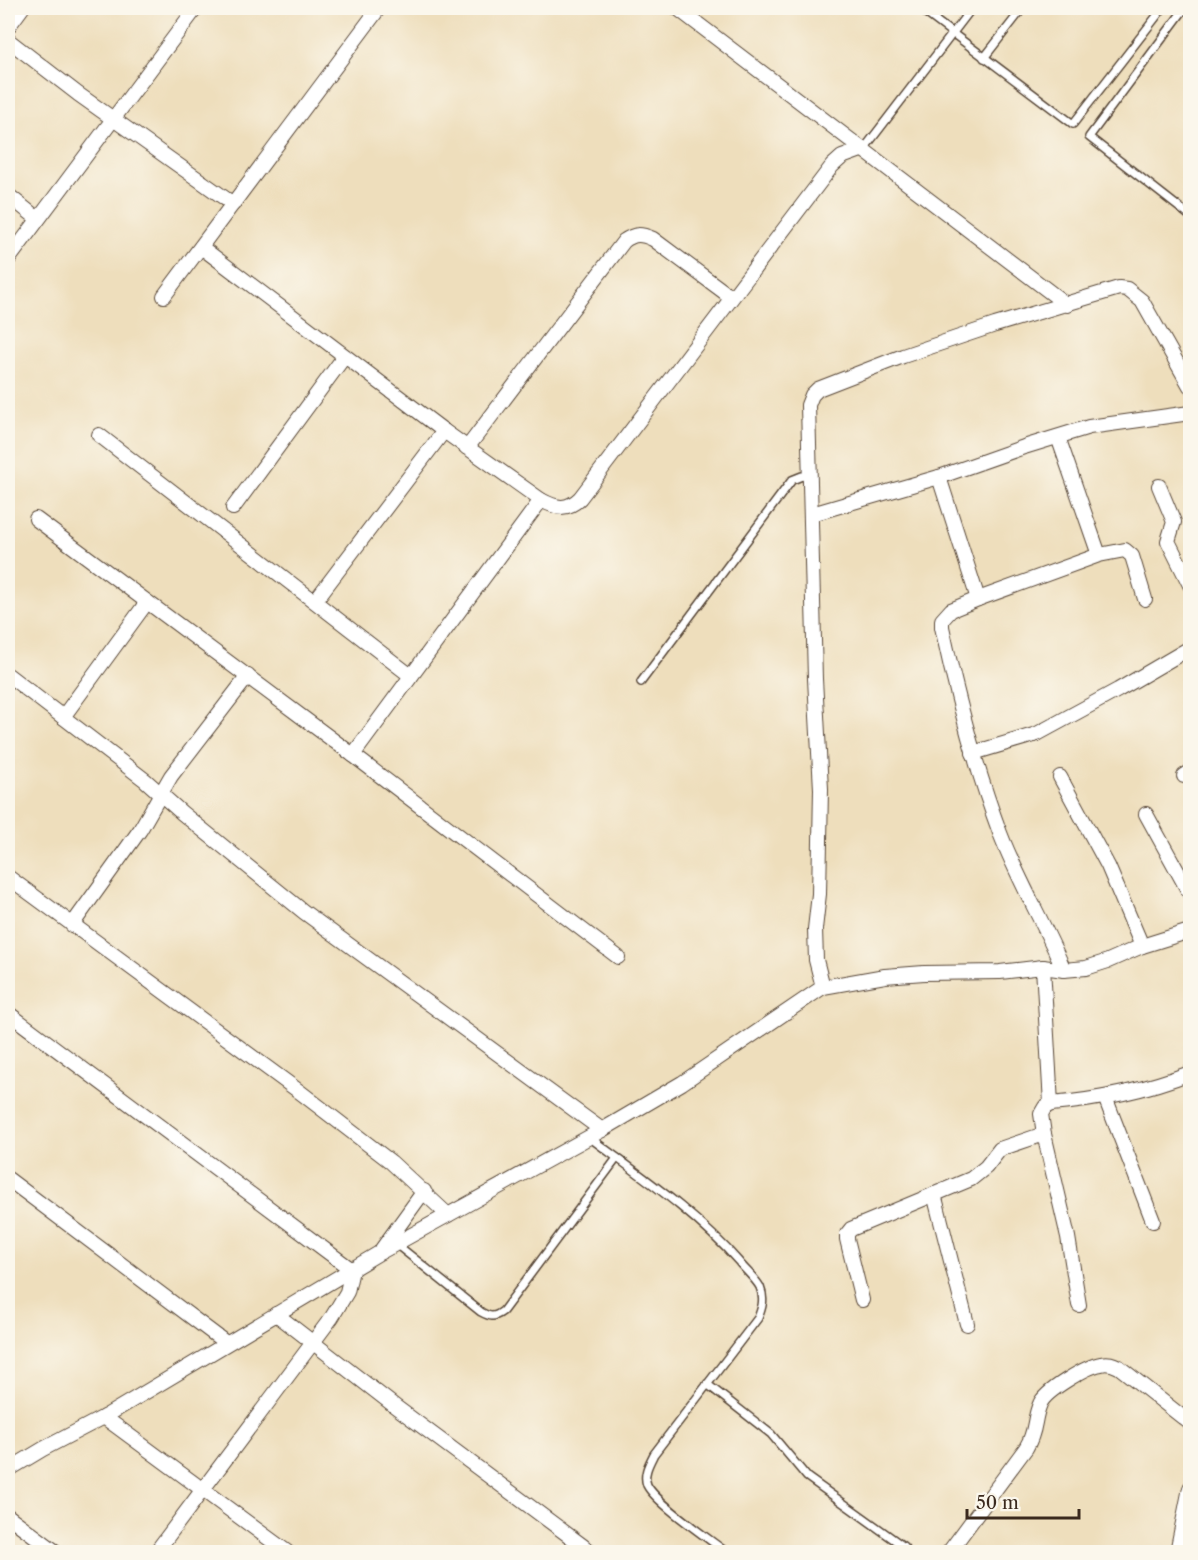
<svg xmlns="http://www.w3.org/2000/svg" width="1198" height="1560" font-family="'Libre Caslon Text',serif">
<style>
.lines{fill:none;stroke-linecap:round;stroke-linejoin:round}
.service-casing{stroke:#564536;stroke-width:10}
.minor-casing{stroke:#564536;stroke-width:16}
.service{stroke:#fff;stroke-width:7}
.minor{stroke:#fff;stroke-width:14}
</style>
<rect width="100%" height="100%" fill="#fbf7ec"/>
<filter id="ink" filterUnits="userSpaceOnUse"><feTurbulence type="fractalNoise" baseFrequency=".0167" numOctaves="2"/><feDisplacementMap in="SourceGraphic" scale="12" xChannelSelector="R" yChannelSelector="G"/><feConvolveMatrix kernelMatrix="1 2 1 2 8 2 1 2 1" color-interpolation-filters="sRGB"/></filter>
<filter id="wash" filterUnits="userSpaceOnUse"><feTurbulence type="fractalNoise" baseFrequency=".008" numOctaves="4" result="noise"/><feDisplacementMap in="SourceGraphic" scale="24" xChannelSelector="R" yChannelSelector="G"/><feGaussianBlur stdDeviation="1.35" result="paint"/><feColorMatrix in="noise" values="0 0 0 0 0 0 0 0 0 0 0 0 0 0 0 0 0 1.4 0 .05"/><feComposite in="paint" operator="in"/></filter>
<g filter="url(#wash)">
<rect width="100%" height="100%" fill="#eedebc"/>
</g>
<g filter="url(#ink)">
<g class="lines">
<defs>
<g id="service">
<path d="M919,8L1073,124L1163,8"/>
<path d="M1185,8L1089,137L1190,216"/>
<path d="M984,58L1023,8"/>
<path d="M864,149L972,8"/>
<path d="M641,682L792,480L802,476L810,478"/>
<path d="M589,1137C641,1176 696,1213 739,1262C745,1270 755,1278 760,1287C765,1299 762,1308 758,1318L654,1454C649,1464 643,1474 647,1485C655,1502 709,1539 726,1552"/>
<path d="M396,1244L481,1312C490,1317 494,1318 503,1311L617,1158"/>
<path d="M707,1384L771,1434L807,1477L903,1546L908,1552"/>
</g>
<g id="minor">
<path d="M677,8L1067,305"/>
<path d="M8,27L22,8"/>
<path d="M8,40L78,94L233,204"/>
<path d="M8,195L38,219"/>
<path d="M201,247L444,431L315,601"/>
<path d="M8,260L196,8"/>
<path d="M164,296L379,8"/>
<path d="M444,431L541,500C556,508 567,511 580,498L832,166L842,157L864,149"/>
<path d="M99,435L411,676"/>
<path d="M1058,437L1099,555"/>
<path d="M467,448L624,241C635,233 641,234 653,239L731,297"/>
<path d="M939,477L978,599"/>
<path d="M1159,486L1174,522L1168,541L1190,585"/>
<path d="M233,508L344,357"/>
<path d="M812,514L939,477L1024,447L1089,427L1190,413"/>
<path d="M36,519L353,755L618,957"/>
<path d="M8,675L145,780L182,813L304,912L602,1130"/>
<path d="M63,717L147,602"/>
<path d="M973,753L1037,734L1118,690L1190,648"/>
<path d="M353,755L541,500"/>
<path d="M1184,776L1190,772"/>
<path d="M1060,777L1108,866L1142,946"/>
<path d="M1146,814L1190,894"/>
<path d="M8,877L300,1092L391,1162L448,1215"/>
<path d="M72,925L140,830L171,776L248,676"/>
<path d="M1043,967L1051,1104"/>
<path d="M1064,970C1044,923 1018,880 1000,833C975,766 957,697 942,627V620L951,610L978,599L1099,555L1125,550L1132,556L1145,599"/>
<path d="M823,987L816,960L815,929L819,894L821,789L815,679L808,405L812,395L818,389L903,356L995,325L1119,288L1127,289L1142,301L1190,386"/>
<path d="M8,1013L352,1270L347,1292L332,1317L156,1552"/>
<path d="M1105,1097L1153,1221"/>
<path d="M8,1179L226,1343"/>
<path d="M934,1194L967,1324"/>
<path d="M382,1249L424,1191"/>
<path d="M862,1300L847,1239V1234L851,1229L971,1179L986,1167L1000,1149L1044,1134"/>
<path d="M1079,1305L1068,1237L1044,1134L1041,1114L1045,1107L1051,1104C1098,1100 1146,1090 1190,1073"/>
<path d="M276,1314L396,1407L591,1552"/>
<path d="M104,1417L287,1552"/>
<path d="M8,1470L43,1449L104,1417L379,1253L602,1130L682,1083L823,987L885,976L924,973L1000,972L1043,967L1064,970L1086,968L1108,961L1142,946L1190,931"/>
<path d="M8,1516L56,1552"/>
<path d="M949,1552L1026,1448C1037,1430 1033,1420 1040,1404C1045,1391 1087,1366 1101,1364C1108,1362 1113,1364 1119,1367L1190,1423"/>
<path d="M1177,1552L1190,1488"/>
</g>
</defs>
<use href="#service" class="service-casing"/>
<use href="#minor" class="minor-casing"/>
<use href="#service" class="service"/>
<use href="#minor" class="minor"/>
</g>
</g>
<rect width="1198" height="1560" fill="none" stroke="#fbf7ec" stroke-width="30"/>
<path d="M967 1509v9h112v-9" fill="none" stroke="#3b2a1e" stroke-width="3"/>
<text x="976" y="1509" font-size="18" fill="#3b2a1e" stroke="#fbf7ec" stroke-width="4.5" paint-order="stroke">50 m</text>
</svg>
